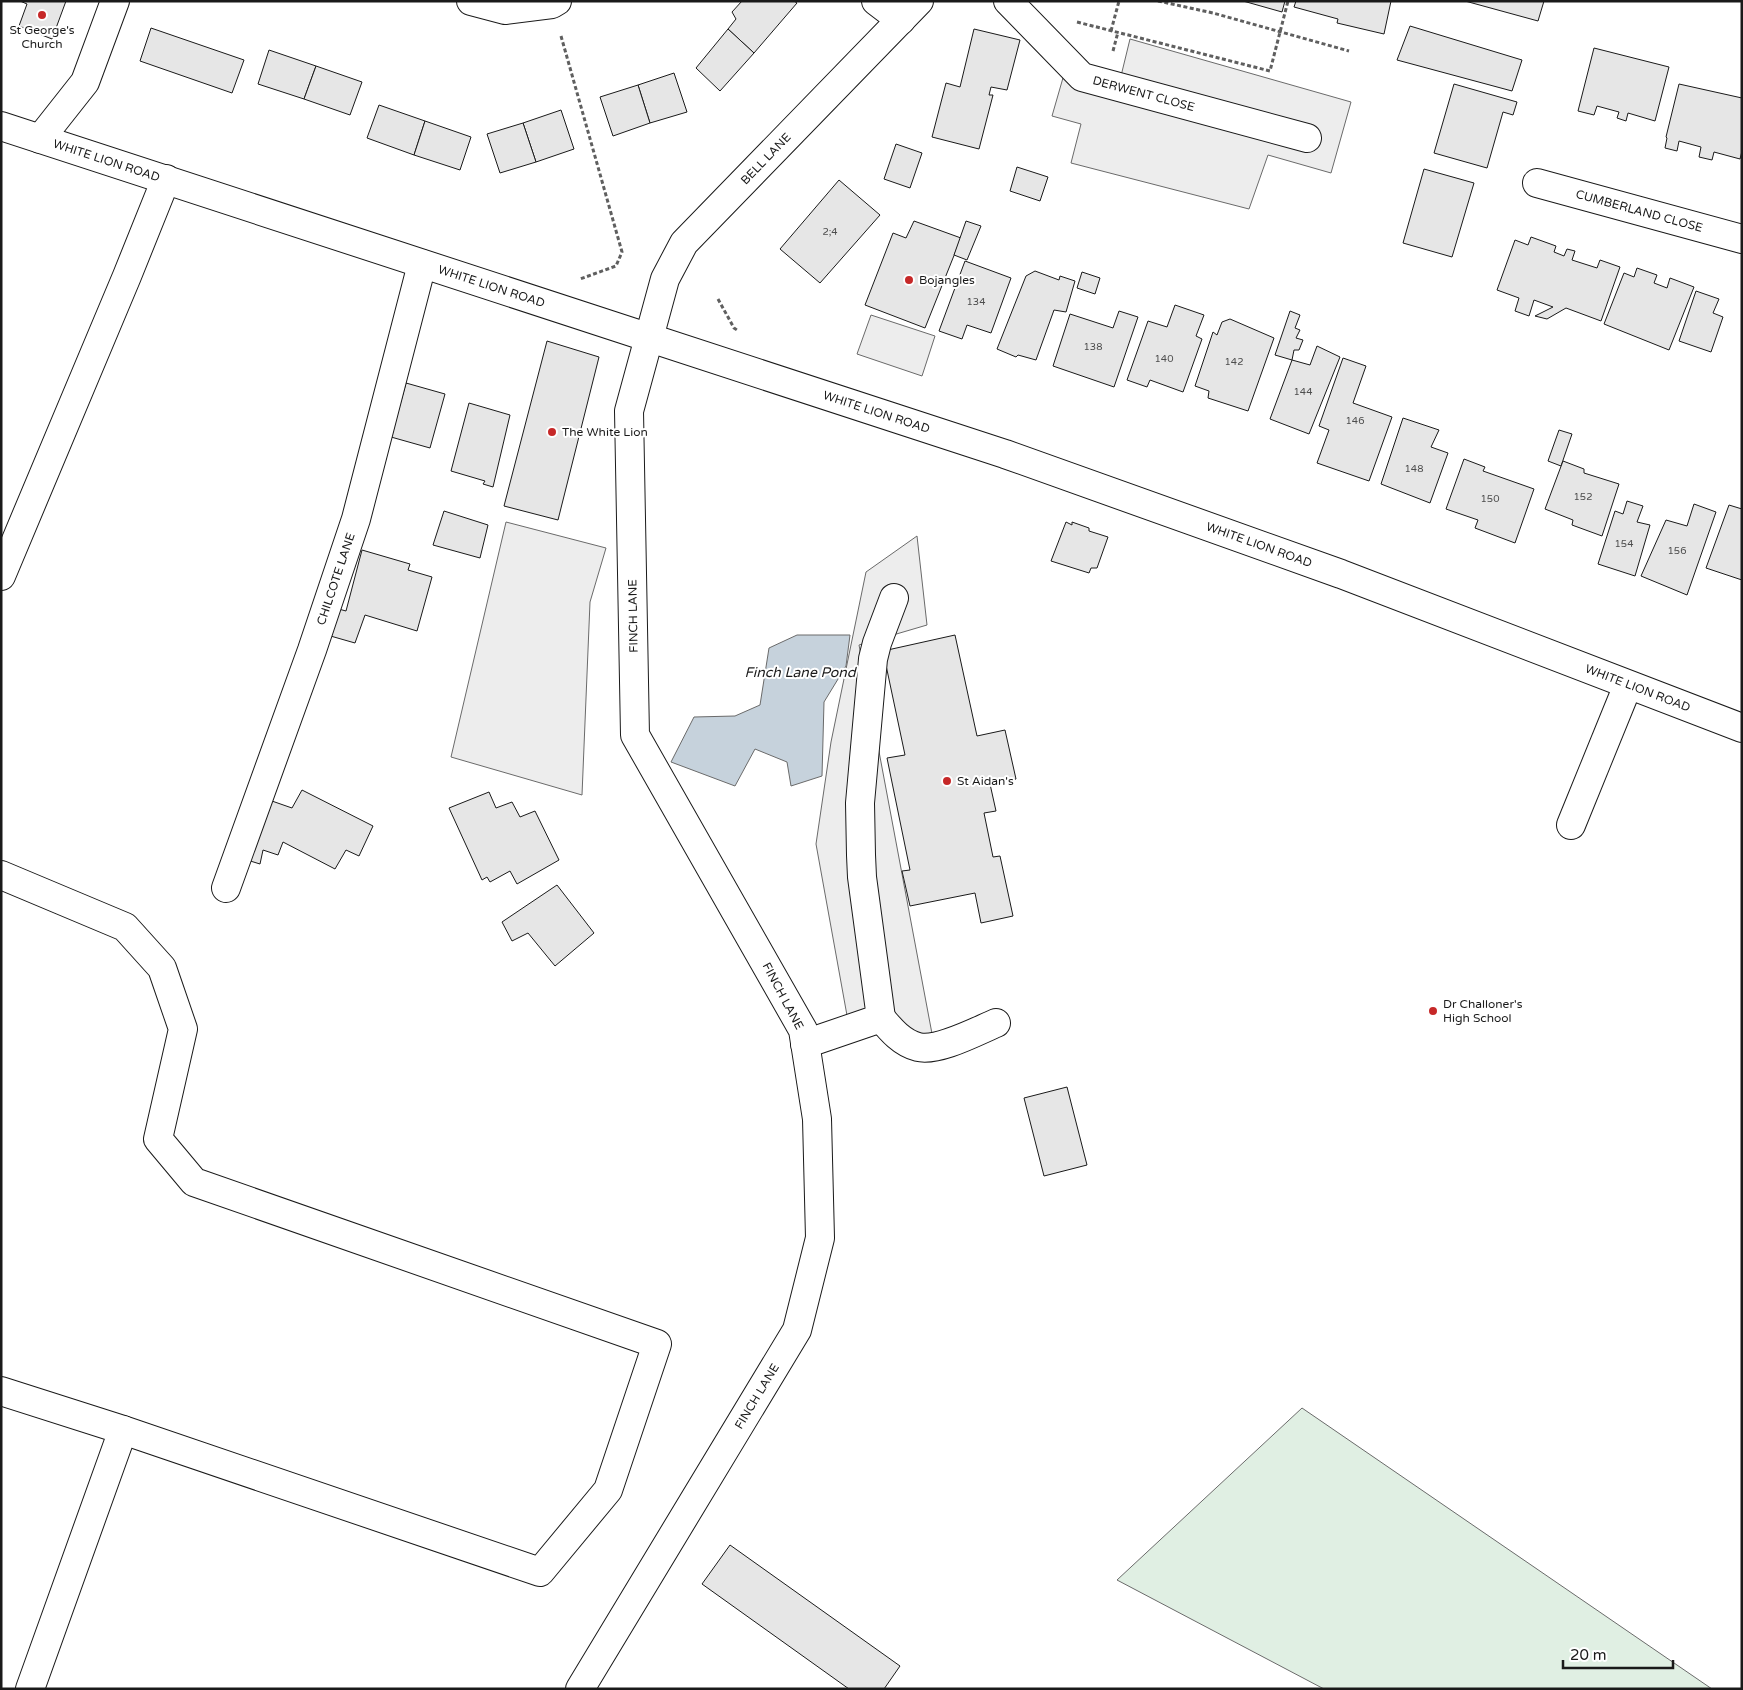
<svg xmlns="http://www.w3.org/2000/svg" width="1743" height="1690" font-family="'Varela Round',sans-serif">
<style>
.green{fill:#e0efe3;stroke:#6a6a6a}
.parking{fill:#ededed;stroke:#6a6a6a}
.water{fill:#c6d2dc;stroke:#6a6a6a}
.building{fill:#e6e6e6;stroke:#1a1a1a}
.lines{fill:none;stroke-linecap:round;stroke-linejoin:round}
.minor-casing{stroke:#1a1a1a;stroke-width:30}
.major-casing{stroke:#1a1a1a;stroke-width:30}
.path{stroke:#5f5f5f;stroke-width:3;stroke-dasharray:4 2.5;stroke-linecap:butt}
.minor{stroke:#fff;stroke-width:28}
.major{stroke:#fff;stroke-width:28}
.poi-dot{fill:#c62828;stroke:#fff;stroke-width:2}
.labels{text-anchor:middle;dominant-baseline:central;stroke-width:4;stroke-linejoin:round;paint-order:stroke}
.number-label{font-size:10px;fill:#4d4d4d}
.poi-label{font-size:12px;fill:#1a1a1a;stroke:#fff;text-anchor:start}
.street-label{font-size:12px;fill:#1a1a1a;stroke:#fff}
.water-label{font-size:14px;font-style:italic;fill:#1a1a1a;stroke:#fff}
</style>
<rect width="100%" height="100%" fill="#fff"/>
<path class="green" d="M1302,1408L1712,1689H1324L1117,1580Z"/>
<g class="parking">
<path d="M1130,39L1351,102L1331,173L1268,155L1249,209L1071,163L1081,124L1052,116L1069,57L1121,76Z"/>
<path d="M871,315L935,336L922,376L857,354Z"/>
<path d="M506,522L606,548L590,602L582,795L451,757Z"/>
<path d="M917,536L927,625L859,645L933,1039L850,1032L816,844L831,742L866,572Z"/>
</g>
<path class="water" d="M797,635H850L846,666L824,702L822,776L791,786L787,762L755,749L735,786L671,762L694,717L735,716L760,705L769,648Z"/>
<g class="building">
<path d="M20,1H66L52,39L19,26L27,4Z"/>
<path d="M742,1H794L797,3L754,53L728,29L736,19L732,12Z"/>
<path d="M1243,1H1285L1282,12Z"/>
<path d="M1296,1H1391L1384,34L1337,23L1338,19L1294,7Z"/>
<path d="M1465,1H1544L1538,21Z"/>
<path d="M1410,26L1522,60L1512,91L1397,60Z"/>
<path d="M151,28L244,60L232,93L140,61Z"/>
<path d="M728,29L754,53L720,91L696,68Z"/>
<path d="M974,29L1020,40L1007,90L991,87L989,95H993L979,149L932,137L946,83L960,87Z"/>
<path d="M1594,48L1669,67L1655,121L1628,113L1626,121L1617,118L1619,112L1597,106L1594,115L1578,111Z"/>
<path d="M269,50L316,66L304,99L258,84Z"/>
<path d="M316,66L362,82L350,115L304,99Z"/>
<path d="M674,73L687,112L650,123L638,85Z"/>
<path d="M1454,84L1517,102L1513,115L1503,112L1487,168L1434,153Z"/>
<path d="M1679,84L1742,98V151L1740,159L1714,152L1712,160L1699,157L1701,147L1679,141L1677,151L1665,148L1667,138L1666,137Z"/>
<path d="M638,85L650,123L613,136L600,97Z"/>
<path d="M379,105L425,121L414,155L367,138Z"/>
<path d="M561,110L574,149L536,162L523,123Z"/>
<path d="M425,121L471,137L460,170L414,155Z"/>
<path d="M523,123L536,162L500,173L487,134Z"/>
<path d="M896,144L922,153L910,188L884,179Z"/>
<path d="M1017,167L1048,177L1040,201L1010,191Z"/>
<path d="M1424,169L1474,183L1452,257L1403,243Z"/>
<path d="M839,180L880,215L820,283L780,249Z"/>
<path d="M914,221L961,238L925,328L865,305L893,233L906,238Z"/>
<path d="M966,221L981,226L967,260L954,255Z"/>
<path d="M1531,237L1556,246L1554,252L1564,256L1567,249L1575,251L1572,260L1597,268L1600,260L1620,267L1601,321L1566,308L1547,319L1535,316L1553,307L1534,300L1529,316L1515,311L1519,298L1497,290L1515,240L1528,245Z"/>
<path d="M965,261L1011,278L991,333L967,325L962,339L939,331Z"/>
<path d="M1637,268L1657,275L1654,283L1667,288L1670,278L1694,287L1669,350L1604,324L1624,273L1634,277Z"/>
<path d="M1035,271L1059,280L1060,276L1075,281L1066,312L1054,310L1036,360L1018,355L1016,357L997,349L1026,276Z"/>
<path d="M1082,272L1100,278L1095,294L1077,288Z"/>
<path d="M1696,291L1719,299L1713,313L1723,317L1711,352L1679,341Z"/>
<path d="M1175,305L1204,315L1196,336L1202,339L1183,392L1150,380L1147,387L1127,380L1148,321L1167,327Z"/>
<path d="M1119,311L1138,317L1114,387L1053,366L1070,314L1113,328Z"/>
<path d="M1290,311L1300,315L1295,328L1300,330L1296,338L1303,340L1299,350H1294L1292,360L1275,355Z"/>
<path d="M1230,319L1274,338L1248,411L1208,398L1209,391L1195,386L1213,332L1217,335L1222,322Z"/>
<path d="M547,341L599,357L558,520L504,506Z"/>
<path d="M1317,346L1340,357L1309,434L1270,419L1292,360L1310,365Z"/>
<path d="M1343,358L1366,366L1353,403L1392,417L1369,481L1317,463L1329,430L1319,426Z"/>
<path d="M406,383L445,394L430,448L391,437Z"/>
<path d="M469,403L510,415L493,487L483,484L485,481L451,471Z"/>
<path d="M1403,418L1439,430L1431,447L1448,453L1430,503L1381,484Z"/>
<path d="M1559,430L1572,434L1561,466L1548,461Z"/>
<path d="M1464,459L1485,467L1483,471L1534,489L1515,543L1475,528L1478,520L1446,509Z"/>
<path d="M1563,461L1584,469V473L1619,484L1602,536L1572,525L1573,520L1545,509Z"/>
<path d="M1627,501L1643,506L1637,522L1650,525L1635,576L1598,564L1615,511L1623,514Z"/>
<path d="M1694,504L1716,512L1687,595L1641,576L1666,520L1687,526Z"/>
<path d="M1729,505L1742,509V580L1706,568Z"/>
<path d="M444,511L488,525L480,558L433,545Z"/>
<path d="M1066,522L1072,525V522L1089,528V531L1108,537L1097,568H1091L1089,573L1051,561Z"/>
<path d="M362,550L410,564L408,570L432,577L417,631L365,615L355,643L327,635L335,608L346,611Z"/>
<path d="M955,635L977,736L1005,730L1016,779L990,784L996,811L984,813L993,857L1000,856L1013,916L981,923L975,893L910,906L902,871L910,870L887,758L905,755L883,651Z"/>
<path d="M302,790L373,826L359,856L346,850L335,869L283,842L278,855L263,850L260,864L247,860L269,800L292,808Z"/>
<path d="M489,792L496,808L512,802L520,817L535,811L559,860L517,884L510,871L490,882L487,877L482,880L449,808Z"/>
<path d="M557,885L594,933L555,966L528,933L512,941L502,922Z"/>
<path d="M1067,1087L1087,1165L1044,1176L1024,1098Z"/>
<path d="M730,1545L900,1666L884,1689H849L702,1584Z"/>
</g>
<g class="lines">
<defs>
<g id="minor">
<path d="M471,1L505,10L552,4L557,1"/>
<path d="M876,1L901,20"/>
<path id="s1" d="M1008,1L1082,77L1307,138"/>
<path d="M40,139L85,82L115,1"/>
<path id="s2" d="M1537,183L1742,239"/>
<path d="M1,576L127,276L166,179"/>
<path d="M1571,825L1628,685"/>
<path d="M1,875L125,927L162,968L183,1029L158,1139L194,1182L657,1344L608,1490L540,1572L123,1430L1,1391"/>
<path id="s3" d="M226,888L312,650L356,519L422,264"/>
<path d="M881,1018C891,1030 902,1043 918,1047C938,1052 977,1031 996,1023"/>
<path d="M805,1044L881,1018L862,877L861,855L860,803L873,659L877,643L894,598"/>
<path d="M30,1689L123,1430"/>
<path id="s4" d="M580,1689L797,1330L820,1238L817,1119L803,1030L635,735L629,411L665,279L684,243L919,1"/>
</g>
<g id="major">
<path id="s5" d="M1,126L1005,454L1341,574L1742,728"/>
</g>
</defs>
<use href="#minor" class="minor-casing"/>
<use href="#major" class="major-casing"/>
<g class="path">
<path d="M1158,1L1213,13L1349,51"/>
<path d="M1077,22L1270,71L1288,1"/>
<path d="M1111,31L1119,1"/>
<path d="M561,36L622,252L616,266L580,279"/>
<path d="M1113,51L1118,32"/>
<path d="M718,299L734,328L737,330"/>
</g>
<use href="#minor" class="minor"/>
<use href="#major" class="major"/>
</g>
<g class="poi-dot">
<circle cx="42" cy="15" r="5"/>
<circle cx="909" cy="280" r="5"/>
<circle cx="552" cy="432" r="5"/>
<circle cx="947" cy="781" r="5"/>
<circle cx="1433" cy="1011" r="5"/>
</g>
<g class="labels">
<g class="number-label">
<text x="830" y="232">2;4</text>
<text x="976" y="302">134</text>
<text x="1093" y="347">138</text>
<text x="1164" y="359">140</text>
<text x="1234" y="362">142</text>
<text x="1303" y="392">144</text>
<text x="1355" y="421">146</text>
<text x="1414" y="469">148</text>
<text x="1583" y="497">152</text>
<text x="1490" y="499">150</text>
<text x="1624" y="544">154</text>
<text x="1677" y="551">156</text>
</g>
<g class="poi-label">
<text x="42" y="30" text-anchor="middle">St George's<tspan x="42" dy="14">Church</tspan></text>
<text x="919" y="280">Bojangles</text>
<text x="562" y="432">The White Lion</text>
<text x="957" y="781">St Aidan's</text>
<text x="1443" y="1004">Dr Challoner's<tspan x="1443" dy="14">High School</tspan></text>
</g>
<g class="street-label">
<text stroke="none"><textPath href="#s1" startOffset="170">DERWENT CLOSE</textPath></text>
<text stroke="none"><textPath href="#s4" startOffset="1682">BELL LANE</textPath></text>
<text stroke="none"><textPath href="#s5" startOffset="111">WHITE LION ROAD</textPath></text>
<text stroke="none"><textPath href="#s2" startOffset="106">CUMBERLAND CLOSE</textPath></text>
<text stroke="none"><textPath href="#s5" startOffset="516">WHITE LION ROAD</textPath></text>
<text stroke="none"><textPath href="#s5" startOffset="921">WHITE LION ROAD</textPath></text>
<text stroke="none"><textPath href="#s5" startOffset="1326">WHITE LION ROAD</textPath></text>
<text stroke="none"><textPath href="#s3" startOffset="328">CHILCOTE LANE</textPath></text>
<text transform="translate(633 616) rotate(-91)">FINCH LANE</text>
<text stroke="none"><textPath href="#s5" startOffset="1731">WHITE LION ROAD</textPath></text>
<text transform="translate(783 996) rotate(62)">FINCH LANE</text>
<text stroke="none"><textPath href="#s4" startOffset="342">FINCH LANE</textPath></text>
</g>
<g class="water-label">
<text x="800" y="672">Finch Lane Pond</text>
</g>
</g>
<rect width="1743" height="1690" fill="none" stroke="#1a1a1a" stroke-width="5"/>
<path d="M1563 1660v8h110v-8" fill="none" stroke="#1a1a1a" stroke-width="2.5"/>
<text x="1570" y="1660" font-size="15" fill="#1a1a1a" stroke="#ffffff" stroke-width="4" paint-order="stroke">20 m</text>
</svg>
